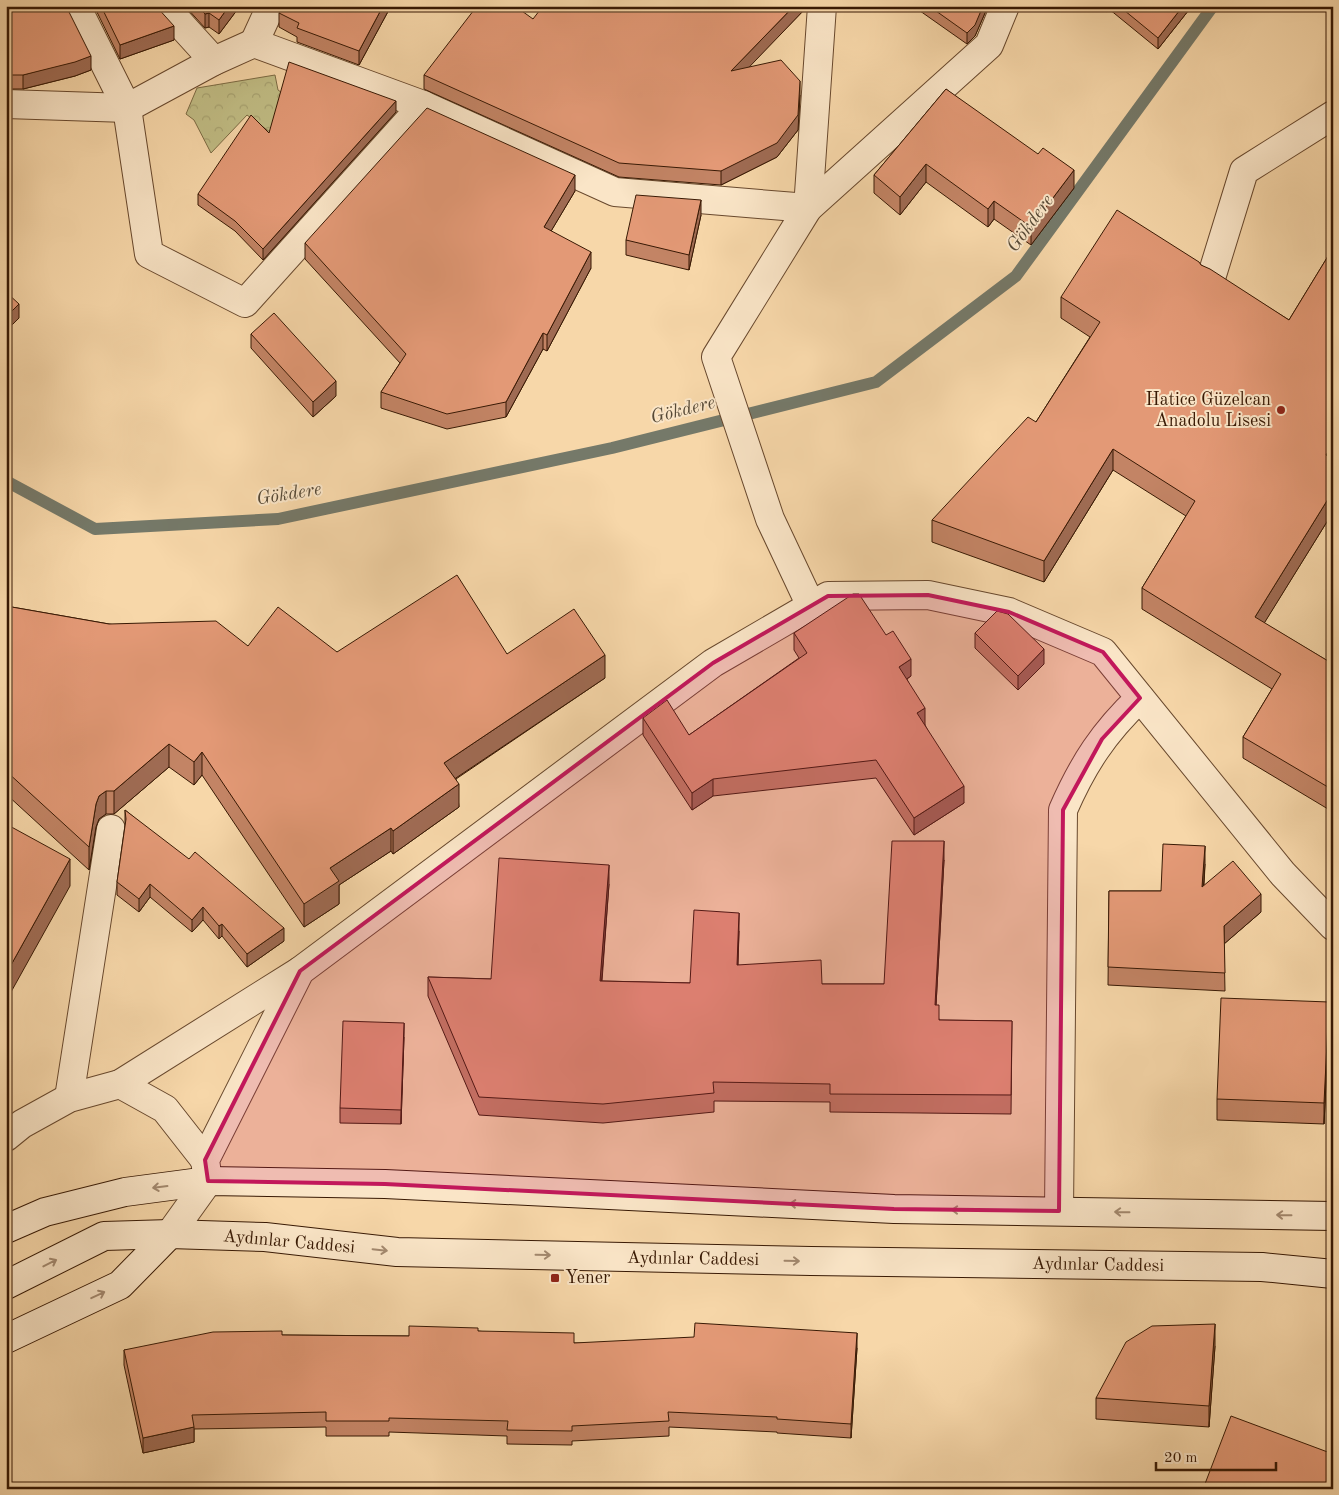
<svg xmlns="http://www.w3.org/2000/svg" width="1339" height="1495" font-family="'Old Standard TT',serif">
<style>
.forest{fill:url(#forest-crowns);stroke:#7c6b44}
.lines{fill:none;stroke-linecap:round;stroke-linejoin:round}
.stream{stroke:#757969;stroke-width:12}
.minor-casing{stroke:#68482d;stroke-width:30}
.tertiary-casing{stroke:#68482d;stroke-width:30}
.secondary-casing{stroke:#381904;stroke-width:30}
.minor{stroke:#fae5c7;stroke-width:28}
.tertiary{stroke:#fae5c7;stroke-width:28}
.secondary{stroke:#fae5c7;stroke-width:28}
.wall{fill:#c38465;stroke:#381904}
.shaded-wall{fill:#9f6b53;stroke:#381904}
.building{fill:#e39976;stroke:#381904}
.oneway{stroke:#a3896f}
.marked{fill:#c2185b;fill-opacity:0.2;stroke:#c2185b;stroke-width:4;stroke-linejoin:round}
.poi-dot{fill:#8f2418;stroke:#fae5c7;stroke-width:2}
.labels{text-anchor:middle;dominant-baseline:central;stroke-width:4;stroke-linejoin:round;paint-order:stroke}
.poi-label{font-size:18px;fill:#381904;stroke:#fae5c7;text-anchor:end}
.street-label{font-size:18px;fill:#381904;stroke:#fae5c7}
.water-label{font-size:19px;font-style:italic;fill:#564936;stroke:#fae5c7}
</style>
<defs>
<pattern id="forest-crowns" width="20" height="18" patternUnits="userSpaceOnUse" patternTransform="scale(1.25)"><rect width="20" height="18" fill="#c1bd85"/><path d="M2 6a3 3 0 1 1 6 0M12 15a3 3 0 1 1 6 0" fill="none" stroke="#a7a271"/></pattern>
</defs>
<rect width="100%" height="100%" fill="#f7d7a9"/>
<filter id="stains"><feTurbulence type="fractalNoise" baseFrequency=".004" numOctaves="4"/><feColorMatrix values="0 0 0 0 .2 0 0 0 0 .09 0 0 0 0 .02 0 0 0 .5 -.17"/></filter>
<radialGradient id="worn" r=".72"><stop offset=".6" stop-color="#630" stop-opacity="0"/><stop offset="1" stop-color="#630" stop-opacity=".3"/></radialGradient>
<path class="forest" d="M275,75L278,90L321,120L297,152L247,115L211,153L194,120L186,114L197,88Z"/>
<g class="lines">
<path class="stream" d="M6,481L95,529L278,519L612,448L876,382L1016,276L1213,6"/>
<defs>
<g id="minor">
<path d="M76,6L127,108L149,254L245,303L423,105"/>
<path d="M164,6L214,61"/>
<path d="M254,43L271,6"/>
<path d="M6,104L127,108L214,61L254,43L423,105L615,192L808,208L989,45L1005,6"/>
<path d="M1212,275L1244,171L1333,115"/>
<path d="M811,606L770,519L716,357L808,208L822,6"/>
<path d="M69,1098L111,829"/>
<path d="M1059,1211L1063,810C1083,764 1104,732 1140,698"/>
</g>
<g id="tertiary">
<path d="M120,1084L165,1109L205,1160"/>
<path d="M6,1137L22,1124L69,1098L120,1084L300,971"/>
<path d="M170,1234L208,1181L205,1160L300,971L713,663L828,596L928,595L1009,612L1103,652L1283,874L1333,926"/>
</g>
<g id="secondary">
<path d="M6,1229L45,1212L125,1192L208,1181L385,1184L894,1209L1333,1216"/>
<path d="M6,1285L104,1236L170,1234L265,1237L397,1252L811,1261L1262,1267L1333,1274"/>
<path d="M6,1339L120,1285L170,1234"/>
</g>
</defs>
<use href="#minor" class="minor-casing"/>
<use href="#tertiary" class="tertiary-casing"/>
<use href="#secondary" class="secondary-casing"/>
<use href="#minor" class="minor"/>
<use href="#tertiary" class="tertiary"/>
<use href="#secondary" class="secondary"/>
</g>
<g class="wall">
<path d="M6,6L91,70L75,76L23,89H6Z"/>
<path d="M94,6H156L174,40L120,59Z"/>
<path d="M185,6H240L219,34L209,27L205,28Z"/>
<path d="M241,6H254L251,12Z"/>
<path d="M391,6L359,65L297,42V37L279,27V13Z"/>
<path d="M913,6H988L975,36L967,44Z"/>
<path d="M1100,6H1192L1158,49L1109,9L1107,12Z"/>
<path d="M806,8L748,67L800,95L798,130L777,157L721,185L619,177L424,89V75L533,19Z"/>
<path d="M946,89L1074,188L1031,245L994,219L988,227L926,182L900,215L874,193V175Z"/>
<path d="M396,112L263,260L235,231L198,205V194Z"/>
<path d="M575,191L551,231L591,268L547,351L543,349L506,417L447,429L381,408V392L400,363L305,259V243Z"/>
<path d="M701,215L689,270L626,255V240Z"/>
<path d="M1333,248V512L1264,623L1333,664V812L1243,758V737L1272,689L1142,609V588L1186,516L1113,470L1044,582L932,542V520L1036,422L1090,337L1061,318V297L1201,265L1289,320Z"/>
<path d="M251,334L336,396L313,417L251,348Z"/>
<path d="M6,606L109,624L248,646L337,652L507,654L605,678L456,779L459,807L393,854L391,851L339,885V904L304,927L202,775L194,785L169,767L114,814H106L99,819L96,827L89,870L6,794Z"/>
<path d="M794,633L911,676L907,679L925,725L964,803L914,835L876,778L713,796L692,810L643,735V718L689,735L799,658L794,650Z"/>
<path d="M975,633L1044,664L1018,690L975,648Z"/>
<path d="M125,810L284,941L247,967L222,936L219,939L203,920L192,932L150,897L139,912L117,895V882L125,825Z"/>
<path d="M944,860L936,1005L939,1020L1012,1021L1011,1114L830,1112V1102L714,1101V1112L603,1123L479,1115L428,996V977L491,979L609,884L602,981L690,983L739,931L738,965L822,984H884Z"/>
<path d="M1205,864L1204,886L1261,912L1224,944L1225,991L1108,985L1109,891H1161Z"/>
<path d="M1329,1023L1324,1124L1217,1120V1099Z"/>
<path d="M404,1037L401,1124L340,1123V1108Z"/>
<path d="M478,1331L574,1343L857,1348L851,1438L777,1433V1432L669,1427V1436L572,1441V1445L507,1444V1436L389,1432V1436H326V1427L194,1429V1442L143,1453L124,1365V1350L282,1335L409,1336Z"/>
<path d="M1215,1346L1209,1427L1096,1419V1398Z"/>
</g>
<g class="shaded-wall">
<path d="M229,6H240L219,34V20Z"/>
<path d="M383,6H391L359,65V51Z"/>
<path d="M794,6H807L806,8L731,86V71Z"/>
<path d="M983,6H988L975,36L967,44V33Z"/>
<path d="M1107,6H1109V9L1107,12Z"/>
<path d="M1183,6H1192L1158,49V38Z"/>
<path d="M209,13V27L205,28V14Z"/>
<path d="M174,26V40L120,59V45Z"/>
<path d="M91,56V70L75,76L23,89V75Z"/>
<path d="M800,81V95L798,130L777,157L721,185V171Z"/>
<path d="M396,101V112L263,260V249Z"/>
<path d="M926,164V182L900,215V197Z"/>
<path d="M1074,170V188L1031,245V227Z"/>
<path d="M575,175V191L544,243V227Z"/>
<path d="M701,200V215L689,270V255Z"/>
<path d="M994,201V219L988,227V209Z"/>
<path d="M591,252V268L547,351V335Z"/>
<path d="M19,304V318L6,331V317Z"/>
<path d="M543,333V349L506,417V402Z"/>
<path d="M336,381V396L313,417V402Z"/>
<path d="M1333,444V466L1326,455Z"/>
<path d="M1113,449V470L1044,582V561Z"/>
<path d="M1333,491V512L1255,638V617Z"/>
<path d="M1044,649V664L1018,690V676Z"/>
<path d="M605,655V678L444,786V763Z"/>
<path d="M911,659V676L899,684V667Z"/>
<path d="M925,708V725L917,730V713Z"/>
<path d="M169,744V767L114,814V791Z"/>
<path d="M202,752V775L194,785V762Z"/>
<path d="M713,779V796L692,810V793Z"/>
<path d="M459,784V807L393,854V831Z"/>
<path d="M964,786V803L914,835V818Z"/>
<path d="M106,791V814L99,819L96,827L89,870V847L96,804L99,796Z"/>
<path d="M391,828V851L339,885V904L304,927V904L330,868Z"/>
<path d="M944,841V860L935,1023V1005Z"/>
<path d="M1205,846V864L1202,905V887Z"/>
<path d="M70,859V886L6,1001V974Z"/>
<path d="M609,865V884L600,1000V981Z"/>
<path d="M150,884V897L139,912V899Z"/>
<path d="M1261,894V912L1224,944V926Z"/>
<path d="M203,907V920L192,932V920Z"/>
<path d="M739,913V931L737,984V965Z"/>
<path d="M222,924V936L219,939V926Z"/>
<path d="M284,928V941L247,967V954Z"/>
<path d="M1329,1002V1023L1324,1124V1103Z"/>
<path d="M404,1023V1037L401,1124V1110Z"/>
<path d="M1215,1324V1346L1209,1427V1406Z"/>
<path d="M857,1333V1348L851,1438V1424Z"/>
<path d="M194,1427V1442L143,1453V1438Z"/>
</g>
<g class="building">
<path d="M6,6H66L91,56L75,62L23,75H6Z"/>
<path d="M101,6H156L174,26L120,45Z"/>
<path d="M198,6H229L219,20L209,13L205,14Z"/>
<path d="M282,6H383L359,51L297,28L299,23L279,13Z"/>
<path d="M477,6H515L533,19L543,6H794L731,71L781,60L800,81L798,115L777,143L721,171L619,163L424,75Z"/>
<path d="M929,6H983L975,25L967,33Z"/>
<path d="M1119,6H1183L1158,38Z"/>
<path d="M289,62L396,101L263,249L235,221L198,194L251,115L269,133Z"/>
<path d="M946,89L1038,154L1043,148L1074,170L1031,227L994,201L988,209L926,164L900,197L874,175Z"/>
<path d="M427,108L575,175L544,227L591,252L547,335L543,333L506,402L447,414L381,392L406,354L305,243Z"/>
<path d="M636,195L701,200L689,255L626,240Z"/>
<path d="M1117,210L1199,262L1201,265L1210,269L1289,320L1333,248V444L1326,455L1333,460V491L1255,617L1333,664V790L1243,737L1281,674L1142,588L1195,501L1113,449L1044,561L932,520L1028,417L1036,422L1100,322L1061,297Z"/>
<path d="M6,292L19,304L6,317Z"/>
<path d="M274,313L336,381L313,402L251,334Z"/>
<path d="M457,575L507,654L574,609L605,655L444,763L459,784L393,831L391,828L330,868L339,881L304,904L202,752L194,762L169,744L114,791H106L99,796L96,804L89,847L6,771V606L109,624L216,621L248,646L278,607L337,652Z"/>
<path d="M853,594H859L886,635L893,631L911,659L899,667L925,708L917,713L964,786L914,818L876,760L713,779L692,793L643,718L667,700L689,735L807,653L794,633Z"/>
<path d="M997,611L1008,614L1044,649L1018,676L975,633Z"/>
<path d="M125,810L189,859L195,852L284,928L247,954L222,924L219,926L203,907L192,920L150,884L139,899L117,882L126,819Z"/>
<path d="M6,824L70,859L6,974Z"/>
<path d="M892,841H944L935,1005H939V1020L1012,1021L1011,1095L830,1094V1084L713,1082L714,1093L603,1104L479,1097L428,977L491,979L499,858L609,865L600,981L690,983L694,910L739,913L737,965L821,960L822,984H884Z"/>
<path d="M1163,844L1205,846L1202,887L1233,861L1261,894L1224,926L1225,973L1108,967L1109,891H1161Z"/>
<path d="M1221,998L1329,1002L1324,1103L1217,1099Z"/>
<path d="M343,1021L404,1023L401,1110L340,1108Z"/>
<path d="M695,1323L857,1333L851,1424L777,1419V1417L668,1412L669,1421L572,1426V1431L507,1430L508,1421L389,1418V1421H326V1412L192,1415L194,1427L143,1438L124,1350L213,1332L282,1331V1335L409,1336V1326L478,1328V1331L574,1333V1343L694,1337Z"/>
<path d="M1215,1324L1209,1406L1096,1398L1126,1342L1152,1326Z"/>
<path d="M1231,1416L1333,1454V1489H1203Z"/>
</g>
<defs><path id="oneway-shaft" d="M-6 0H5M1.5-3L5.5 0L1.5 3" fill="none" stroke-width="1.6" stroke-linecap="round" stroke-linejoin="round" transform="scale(1.25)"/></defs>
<g class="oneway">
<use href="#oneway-shaft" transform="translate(160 1187) rotate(173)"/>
<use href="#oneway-shaft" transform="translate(797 1204) rotate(-177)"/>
<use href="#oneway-shaft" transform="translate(959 1210) rotate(-179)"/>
<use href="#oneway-shaft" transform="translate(1122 1212) rotate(-179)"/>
<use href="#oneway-shaft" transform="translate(1284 1215) rotate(-179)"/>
<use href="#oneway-shaft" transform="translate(380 1250) rotate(6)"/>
<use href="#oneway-shaft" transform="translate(543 1255) rotate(1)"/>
<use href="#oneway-shaft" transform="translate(792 1261) rotate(1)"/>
<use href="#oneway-shaft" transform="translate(50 1263) rotate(-27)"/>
<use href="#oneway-shaft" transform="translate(98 1295) rotate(-25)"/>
</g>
<path class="marked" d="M928,595L1009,612L1103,652L1140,698L1102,739L1063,810L1059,1211L894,1209L385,1184L208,1181L205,1160L300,971L713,663L828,596Z"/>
<g class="poi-dot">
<circle cx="1281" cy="410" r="5"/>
<rect x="550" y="1273" width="10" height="10" rx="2.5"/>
</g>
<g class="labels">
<g class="poi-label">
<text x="1271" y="400">Hatice Güzelcan<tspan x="1271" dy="21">Anadolu Lisesi</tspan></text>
<text x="565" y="1278" text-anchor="start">Yener</text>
</g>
<g class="street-label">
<text transform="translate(289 1242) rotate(5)">Aydınlar Caddesi</text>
<text transform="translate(693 1259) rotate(1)">Aydınlar Caddesi</text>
<text transform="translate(1098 1265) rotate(1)">Aydınlar Caddesi</text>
</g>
<g class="water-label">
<text transform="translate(1031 224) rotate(-54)">Gökdere</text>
<text transform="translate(683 411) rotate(-14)">Gökdere</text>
<text transform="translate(289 495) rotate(-9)">Gökdere</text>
</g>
</g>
<rect width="1339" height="1495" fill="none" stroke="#f7d7a9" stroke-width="25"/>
<rect x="8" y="8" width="1324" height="1480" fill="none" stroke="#381904" stroke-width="2.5"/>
<rect x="12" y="12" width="1314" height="1470" fill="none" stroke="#381904"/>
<path d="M1156 1462v8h120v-8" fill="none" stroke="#381904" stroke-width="2.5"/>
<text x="1164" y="1462" font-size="15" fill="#381904" stroke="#fae5c7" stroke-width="4" paint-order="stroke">20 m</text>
<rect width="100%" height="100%" filter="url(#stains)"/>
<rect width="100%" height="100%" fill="url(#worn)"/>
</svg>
